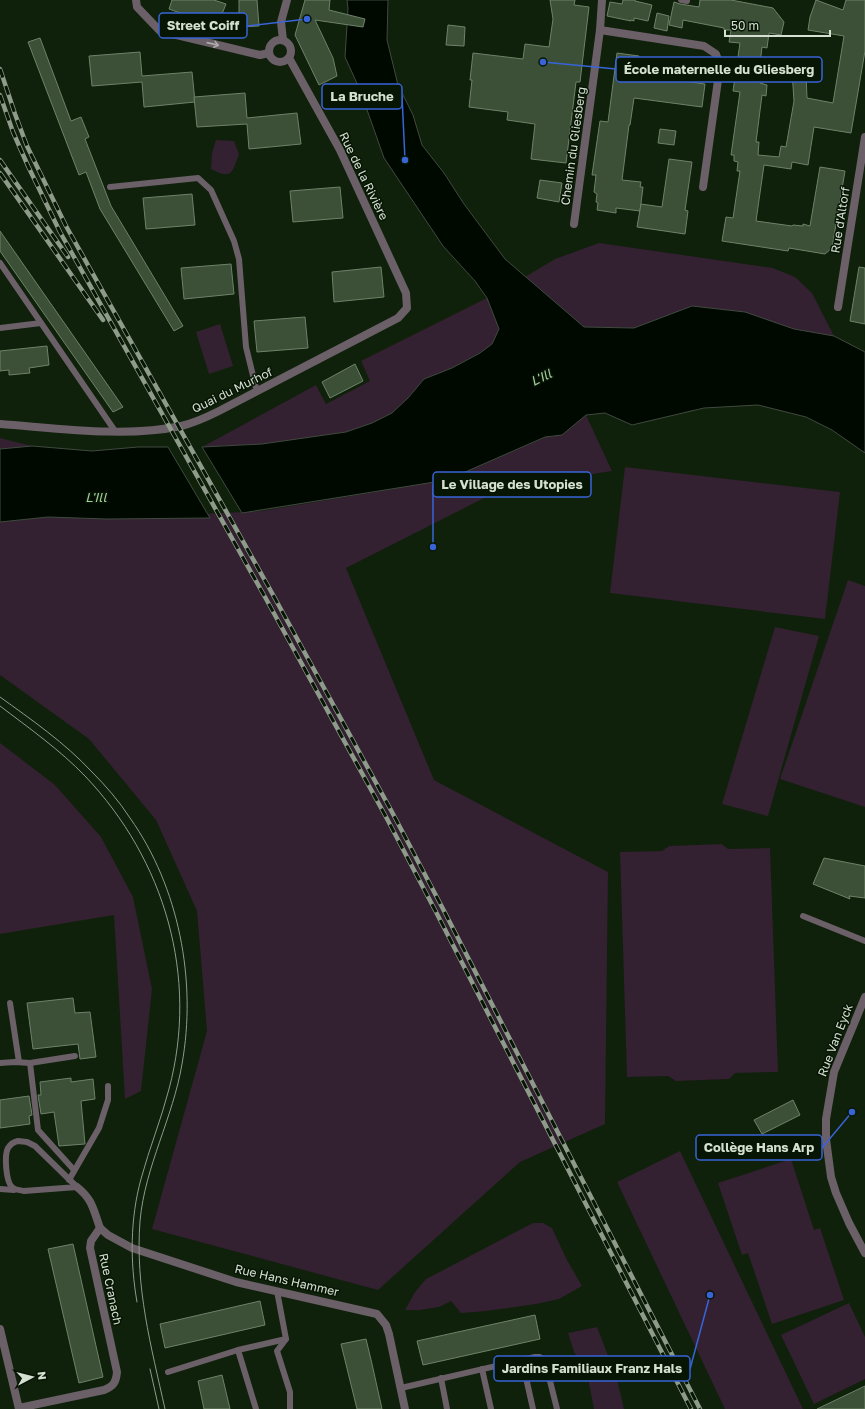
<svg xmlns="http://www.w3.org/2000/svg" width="865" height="1409" font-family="'Golos Text',sans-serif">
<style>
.green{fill:#332030}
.water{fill:#000900;stroke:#404a3f}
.building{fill:#3c5037;stroke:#6e8269}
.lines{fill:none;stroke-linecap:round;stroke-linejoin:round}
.lane{stroke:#6b5f68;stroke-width:6}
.street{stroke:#6b5f68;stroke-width:8}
.tram{stroke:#8e9b8b;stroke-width:1}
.rail-casing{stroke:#8e9b8b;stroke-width:4.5}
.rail{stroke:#071604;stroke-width:3;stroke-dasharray:9;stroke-linecap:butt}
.oneway{stroke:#abaca8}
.labels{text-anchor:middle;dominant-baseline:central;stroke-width:3;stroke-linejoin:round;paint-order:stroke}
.street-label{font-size:12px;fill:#d5e0d3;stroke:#071604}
.water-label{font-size:13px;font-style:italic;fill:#a8ce9f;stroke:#071604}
.leader{fill:none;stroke:#3964d7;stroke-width:1.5}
.callout-dot{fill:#3964d7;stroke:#071604;stroke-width:1.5}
.callout{fill:#071604;stroke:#3964d7;stroke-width:1.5}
.callout-label{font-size:13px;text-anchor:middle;font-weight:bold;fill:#d5e0d3}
</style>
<rect width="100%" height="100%" fill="#0f200b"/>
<g class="green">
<path d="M216,140L234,141L239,154C232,173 232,180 211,169L212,153Z"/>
<path d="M599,243L773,268L795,277L812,293L834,336L794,329L692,306L634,328L584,327L525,277L555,259Z"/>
<path d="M487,298L499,329L492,344L480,353L452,368L424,379L408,398L392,413L372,423L346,432L262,444L202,447L316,385L326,404L370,381L361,361Z"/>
<path d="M220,324L233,366L209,374L196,332Z"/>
<path d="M586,415L612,471L504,488L346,568L434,780L608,872L605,1124L520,1162L378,1290L152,1229L207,1031L197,911L156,820L89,739L0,675V522L48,517L107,519L262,511L447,480L546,437L562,435Z"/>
<path d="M0,438L32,446L0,449Z"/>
<path d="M625,467L840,492L825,619L610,593Z"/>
<path d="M848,580L865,586V807L780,779Z"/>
<path d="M775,627L819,636L768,816L722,804Z"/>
<path d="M0,743L55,785L101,837L133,897L152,989L141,1091L125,1099L114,915L0,934Z"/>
<path d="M722,844L728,849L770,848L778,1072L735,1073L729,1079L676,1081L668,1076L627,1077L620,852L662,851L669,846Z"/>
<path d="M680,1151L803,1409H725L617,1182Z"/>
<path d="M791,1159L814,1230L820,1228L844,1300L772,1324L748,1253L742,1255L718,1183Z"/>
<path d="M533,1223H543L552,1228L567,1260L582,1286L559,1299L536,1304L486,1311L461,1313L451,1301L439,1307L420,1310H405L415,1292L426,1279Z"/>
<path d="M849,1303L865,1337V1379L814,1404L781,1335Z"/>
<path d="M597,1327L617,1379L624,1409H594L587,1373L574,1352L568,1333Z"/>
</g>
<g class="water">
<path d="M347,0H388L387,40L398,85L413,115L422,145L444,173L464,204L505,259L584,327L634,328L692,306L745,312L794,329L834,336L865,352V453L832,430L806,417L758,405L704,408L632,425L605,413L586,415L562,435L545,437L447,480L242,513L202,447L262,444L346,432L372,423L392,413L408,398L424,379L452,368L480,353L492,344L499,329L487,298L475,281L443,246L384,158L360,90L345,57L348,9Z"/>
<path d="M32,446L92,451L138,447H168L210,518L107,519L48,517L0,522V449Z"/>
</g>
<g class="building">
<path d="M172,0H214L226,4L218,24L201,18L200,20L169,9Z"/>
<path d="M239,0H257L259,26L239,27Z"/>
<path d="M305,0H330L329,10L365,19L363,27L315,20L333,58L337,76L319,85L295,35Z"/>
<path d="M550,0H575L574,5L589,7L580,82H576L566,163L531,159L535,124L507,120L508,112L469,107L472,80H470L473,53L523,59L525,44L549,47L553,19Z"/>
<path d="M623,0H635V1L652,5L648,21L634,18V21L631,20V21L607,16L610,2L622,4Z"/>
<path d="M700,0H731L773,8L784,22L781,35L769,33L767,48L762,47L758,81L760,82V83L767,85L766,96L762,95L756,142H759L758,155L779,157L781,146L786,147L794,101L792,71L806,74L807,98L833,103L844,36L808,30L810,17L816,0L843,10L846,0H865V51L851,133L814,127L808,165L792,162L791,169L764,165L756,221L792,226L793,225L803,226V224L810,226L820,167L845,171L832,248L825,254L789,248L788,251L722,241L726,217L733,218L740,171H737L738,162L734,161V155H731L740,92L733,91L740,43L729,42L731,30H724V28L683,20L682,28L669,25L674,2L680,4L699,7Z"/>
<path d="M657,13L669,16L667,31L654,28Z"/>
<path d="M448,25L465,27L464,46L446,45Z"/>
<path d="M40,38L71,121L81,117L89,137L85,139L111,206L183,326L174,331L100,209L86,172L79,175L28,42Z"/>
<path d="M140,52L142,76L192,72L195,102L144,107L142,82L92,86L89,56Z"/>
<path d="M617,53L639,56L637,73L664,76L663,78L705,84L702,107L634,98L630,125H629L622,180L641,182L640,187H643L640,211L616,208V213L597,210L598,203L596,202L597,194L594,192L596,175H592L600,121L608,122Z"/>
<path d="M245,93L247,118L297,113L301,144L249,149L247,124L197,127L194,97Z"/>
<path d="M660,129L676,131L674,145L658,143Z"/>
<path d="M669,159L692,162L685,210L688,211L685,234L637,227L641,204L662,207Z"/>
<path d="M540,180L562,183L559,202L537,198Z"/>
<path d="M340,187L343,218L293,222L290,191Z"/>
<path d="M192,194L195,225L146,229L143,198Z"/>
<path d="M0,231L123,407L113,412L0,251Z"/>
<path d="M231,264L234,294L184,299L181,268Z"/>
<path d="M381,267L384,297L334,302L332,272Z"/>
<path d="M859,267L865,268V324L850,321Z"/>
<path d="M305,317L308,348L257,352L254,321Z"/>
<path d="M47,346L49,365L29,368L30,373L9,375V370L0,371V351Z"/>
<path d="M355,364L363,381L330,398L322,382Z"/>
<path d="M824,858L865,866V898L849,896L850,899L813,884Z"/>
<path d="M73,998L75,1013L90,1012L96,1057L80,1059L78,1044L33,1049L27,1003Z"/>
<path d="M71,1078V1082L93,1079L95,1099L81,1101L85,1144L59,1146L54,1112L41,1114L38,1095H41L40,1082Z"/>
<path d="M29,1096L32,1115L29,1116L30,1124L0,1128V1100Z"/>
<path d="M793,1100L800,1115L762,1134L754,1120Z"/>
<path d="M73,1244L103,1377L79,1383L48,1249Z"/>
<path d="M260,1301L265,1325L165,1348L160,1324Z"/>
<path d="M535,1315L540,1339L423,1365L417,1341Z"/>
<path d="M366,1339L372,1364L382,1409H357L341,1344Z"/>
<path d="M222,1375L230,1409H204L198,1381Z"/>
<path d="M865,1386V1409H817Z"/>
</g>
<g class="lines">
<g class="lane">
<path d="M681,0L687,1"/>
<path d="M110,187L198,178L211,190L234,241L239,259L246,347L257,392"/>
<path d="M0,263L115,431"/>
<path d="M0,328L41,323"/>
<path d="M803,916L865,941"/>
<path d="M10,1003L19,1062"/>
<path d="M0,1063L15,1062L30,1063L75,1056"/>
<path d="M30,1063L38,1130L74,1170"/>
<path d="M18,1141L27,1142L35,1146L77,1187L24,1191C20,1190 15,1190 12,1187C6,1182 4,1155 8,1148C11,1143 14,1142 18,1141Z"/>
<path d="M69,1180L99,1128L108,1100V1086"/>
<path d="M0,1189L14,1190"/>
<path d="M277,1291L286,1339L277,1351L290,1392V1409"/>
<path d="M522,1360L533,1409"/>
<path d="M482,1369L491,1409"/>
<path d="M168,1372L238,1350"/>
<path d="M441,1378L447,1409"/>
<path d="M401,1388L535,1357H540L545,1361L557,1409"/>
<path d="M256,1409L238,1350L286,1339"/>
</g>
<g class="street">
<path d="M136,0L137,7L160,31L260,55L269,53"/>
<path d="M600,30L704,46L716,54L720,66L703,187"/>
<circle cx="280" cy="51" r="11"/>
<path d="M283,40L281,22L287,0"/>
<path d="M574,224L600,30L602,0"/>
<path d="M838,307L865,137"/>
<path d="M0,424C56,428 126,438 181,426C194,423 207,417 219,411L398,318L407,308L406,293L340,150L289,58"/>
<path d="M865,997L834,1072L826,1119V1139L831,1177L836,1193L849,1223L865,1253"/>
<path d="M100,1228L108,1235L132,1248L236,1282L377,1314L386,1325L389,1334L405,1409"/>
<path d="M0,1329L19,1409"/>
<path d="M19,1408L104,1390C114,1386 116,1382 117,1372L90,1248L91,1241L100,1228C93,1209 93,1200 77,1187"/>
</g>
<g class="tram">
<path d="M0,697C32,720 65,743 92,772C106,786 119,801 130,818C179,887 197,981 182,1064C173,1118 145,1166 140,1221C135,1287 151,1346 165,1409"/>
<path d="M0,706C29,728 60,750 85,776C165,860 199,977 169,1089C161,1120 149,1149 141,1179C130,1219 130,1262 137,1302"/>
<path d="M150,1369L159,1409"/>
</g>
<defs>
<g id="rail">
<path d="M0,69L15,114L27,146L66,226L272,593L392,812L442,907L700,1409"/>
<path d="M0,95L13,132L28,166L60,232L265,597L385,815L435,910L691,1409"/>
<path d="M0,160L68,257"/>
<path d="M0,173L103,320"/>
</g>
</defs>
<use href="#rail" class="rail-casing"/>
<use href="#rail" class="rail"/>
</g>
<defs><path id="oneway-shaft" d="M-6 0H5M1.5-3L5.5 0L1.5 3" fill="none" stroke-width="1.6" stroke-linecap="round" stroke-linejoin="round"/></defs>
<use class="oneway" href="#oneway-shaft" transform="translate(213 44) rotate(13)"/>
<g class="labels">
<g class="street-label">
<text transform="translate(573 146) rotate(-82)">Chemin du Gliesberg</text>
<text transform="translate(364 176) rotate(64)">Rue de la Rivière</text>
<text transform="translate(840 220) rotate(-81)">Rue d'Altorf</text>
<text transform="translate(232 390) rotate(-26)">Quai du Murhof</text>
<text transform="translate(835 1040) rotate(-69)">Rue Van Eyck</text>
<text transform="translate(287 1280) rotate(13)">Rue Hans Hammer</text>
<text transform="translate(111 1289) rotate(78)">Rue Cranach</text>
</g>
<g class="water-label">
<text transform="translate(541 377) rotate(-26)">L'Ill</text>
<text x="96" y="497">L'Ill</text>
</g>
</g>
<path class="leader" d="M307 19L247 26M543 62L616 69M405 160L402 96M433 547L433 485M852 1112L822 1148M710 1295L690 1369"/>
<g class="callout-dot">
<circle cx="307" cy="19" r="4"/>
<circle cx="543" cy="62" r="4"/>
<circle cx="405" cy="160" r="4"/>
<circle cx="433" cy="547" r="4"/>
<circle cx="852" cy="1112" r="4"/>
<circle cx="710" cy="1295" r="4"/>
</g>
<g class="callout">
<rect x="159" y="13" width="88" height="25" rx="4"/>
<rect x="616" y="57" width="206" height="25" rx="4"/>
<rect x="322" y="84" width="80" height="25" rx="4"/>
<rect x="433" y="472" width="158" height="25" rx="4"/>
<rect x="696" y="1135" width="126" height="25" rx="4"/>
<rect x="494" y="1356" width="196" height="25" rx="4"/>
</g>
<g class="callout-label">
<text x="203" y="30">Street Coiff</text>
<text x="719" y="74">École maternelle du Gliesberg</text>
<text x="362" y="101">La Bruche</text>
<text x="512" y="489">Le Village des Utopies</text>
<text x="759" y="1152">Collège Hans Arp</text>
<text x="592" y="1373">Jardins Familiaux Franz Hals</text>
</g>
<g transform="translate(32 1377) rotate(83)" stroke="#071604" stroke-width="3" paint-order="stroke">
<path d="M0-3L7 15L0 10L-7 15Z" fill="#d5e0d3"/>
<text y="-6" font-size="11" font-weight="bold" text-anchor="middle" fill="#d5e0d3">N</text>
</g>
<path d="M725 30v6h105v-6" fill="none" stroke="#d5e0d3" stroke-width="2"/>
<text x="731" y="30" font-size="12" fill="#d5e0d3" stroke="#071604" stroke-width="3" paint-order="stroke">50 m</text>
</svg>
